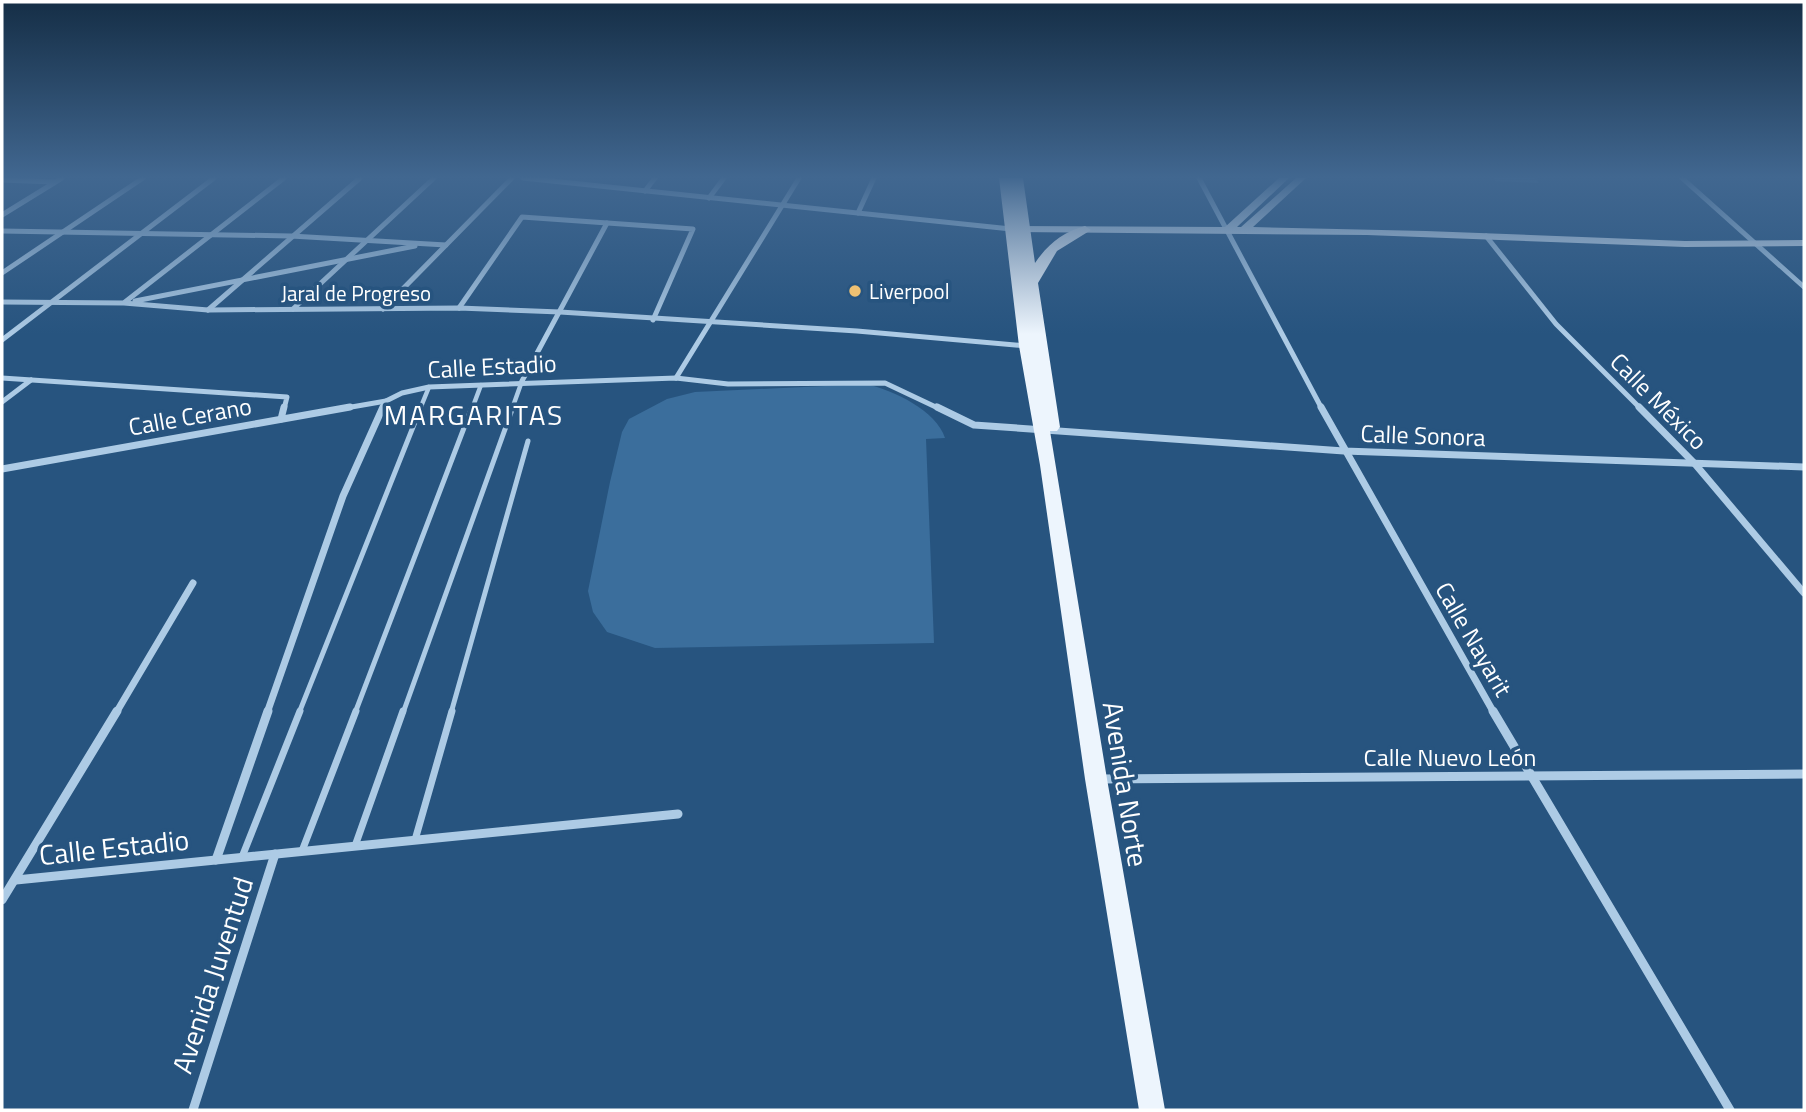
<svg xmlns="http://www.w3.org/2000/svg" width="1806" height="1112" font-family="'Titillium Web',sans-serif">
<style>
.green{fill:#3b6e9c}
.building{fill:#4f7ea7}
.lines{fill:none;stroke-linecap:round;stroke-linejoin:round}
.lane-far2{stroke:#adcbe5;stroke-width:4.5}
.lane-far1{stroke:#adcbe5;stroke-width:5}
.lane{stroke:#adcbe5;stroke-width:7}
.street-far2{stroke:#adcbe5;stroke-width:5}
.street-far1{stroke:#adcbe5;stroke-width:7}
.street{stroke:#adcbe5;stroke-width:9}
.secondary{fill:#d6e6f5;fill-rule:evenodd}
.primary{fill:#edf5fd;fill-rule:evenodd}
.poi-dot{fill:#eec173;stroke:#27547f;stroke-width:2.5}
.labels{text-anchor:middle;dominant-baseline:central;stroke-width:7;stroke-linejoin:round;paint-order:stroke}
.far-poi-label{font-size:21px;fill:#fff;stroke:#27547f;text-anchor:start}
.far-street-label{font-size:21px;fill:#fff;stroke:#27547f}
.street-label{font-size:24px;fill:#fff;stroke:#27547f}
.quarter-label{font-size:28px;letter-spacing:2px;fill:#fff;stroke:#27547f}
.near-street-label{font-size:28px;fill:#fff;stroke:#27547f}
</style>
<rect width="100%" height="100%" fill="#27547f"/>
<path class="green" d="M867,384C894,391 936,410 945,438L926,439L934,643L655,648L607,632L593,612L588,591L610,482L622,432L629,419L667,399L695,392Z"/>
<path class="building" d="M1493,178H1535L1539,183L1495,181Z"/>
<g class="lines">
<g class="lane-far2">
<path d="M420,409L429,387"/>
<path d="M472,409L481,385"/>
<path d="M512,409L522,381"/>
</g>
<g class="lane-far1">
<path d="M299,713L421,407"/>
<path d="M355,713L472,407"/>
<path d="M403,713L513,407"/>
<path d="M451,713L528,441"/>
</g>
<g class="lane">
<path d="M415,840L452,711"/>
<path d="M355,846L403,711"/>
<path d="M302,851L356,711"/>
<path d="M242,857L300,711"/>
</g>
<g class="street-far2">
<path d="M523,178L1011,229"/>
<path d="M1199,178L1322,409"/>
<path d="M1682,178L1804,287"/>
<path d="M2,180L55,182"/>
<path d="M645,191L655,178"/>
<path d="M709,198L724,178"/>
<path d="M858,213L874,178"/>
<path d="M2,215L62,178"/>
<path d="M2,231L291,236L446,245"/>
<path d="M1486,236L1556,324L1641,409"/>
<path d="M2,273L143,178"/>
<path d="M135,301L415,246"/>
<path d="M2,302L124,303L208,310L459,308L560,312L857,331L1026,346"/>
<path d="M125,302L284,178"/>
<path d="M459,308L522,217L693,229L653,320"/>
<path d="M293,309L434,178"/>
<path d="M383,309L512,178"/>
<path d="M208,310L360,178"/>
<path d="M2,340L214,178"/>
<path d="M2,378L287,397L284,409"/>
<path d="M676,378L799,178"/>
<path d="M522,381L607,223"/>
<path d="M2,402L31,380"/>
<path d="M340,409L386,401L402,393L429,387L676,378L728,384L885,383L940,409"/>
<path d="M382,409L386,401"/>
</g>
<g class="street-far1">
<path d="M937,407L974,425L1344,451L1804,467"/>
<path d="M1321,407L1494,713"/>
<path d="M1639,407L1695,464L1804,593"/>
<path d="M281,419L284,407"/>
<path d="M2,469L350,407"/>
<path d="M116,713L193,583"/>
<path d="M267,713L343,496L383,407"/>
</g>
<g class="street">
<path d="M1493,711L1730,1110"/>
<path d="M1100,779L1804,774"/>
<path d="M216,860L268,711"/>
<path d="M16,880L678,814"/>
<path d="M2,900L117,711"/>
<path d="M193,1110L275,854"/>
</g>
<path class="secondary" d="M1279,178H1289L1237,227H1241L1296,178H1306L1253,227L1426,231L1685,241L1804,240V246L1685,247L1367,235L1012,232L1007,229L1012,226L1225,227Z"/>
<path class="primary" d="M999,178H1011L1035,353L1011,178H1023L1035,263C1048,244 1063,232 1085,226L1091,230L1057,251L1038,283L1060,427L1057,431H1050L1107,779L1165,1110H1139L1085,779L1040,465L1019,346Z"/>
</g>
<linearGradient id="sky" x2="0" y2="1"><stop stop-color="#152e46"/><stop offset="0.53" stop-color="#416790"/><stop offset="1" stop-color="#416790" stop-opacity="0"/></linearGradient>
<rect width="1806" height="334" fill="url(#sky)"/>
<circle class="poi-dot" cx="855" cy="291" r="7"/>
<g class="labels">
<g class="far-poi-label">
<text x="869" y="291">Liverpool</text>
</g>
<g class="far-street-label">
<text x="356" y="293">Jaral de Progreso</text>
</g>
<g class="street-label">
<text transform="translate(492 366) rotate(-3)">Calle Estadio</text>
<text transform="translate(1659 401) rotate(45)">Calle México</text>
<text transform="translate(190 416) rotate(-10)">Calle Cerano</text>
<text transform="translate(1423 435) rotate(2)">Calle Sonora</text>
<text transform="translate(1474 639) rotate(60)">Calle Nayarit</text>
<text x="1450" y="757">Calle Nuevo León</text>
</g>
<g class="quarter-label">
<text x="474" y="414">MARGARITAS</text>
</g>
<g class="near-street-label">
<text transform="translate(1126 784) rotate(81)">Avenida Norte</text>
<text transform="translate(114 847) rotate(-6)">Calle Estadio</text>
<text transform="translate(212 975) rotate(-72)">Avenida Juventud</text>
</g>
</g>
<rect width="1806" height="1112" fill="none" stroke="#ffffff" stroke-width="7"/>
</svg>
